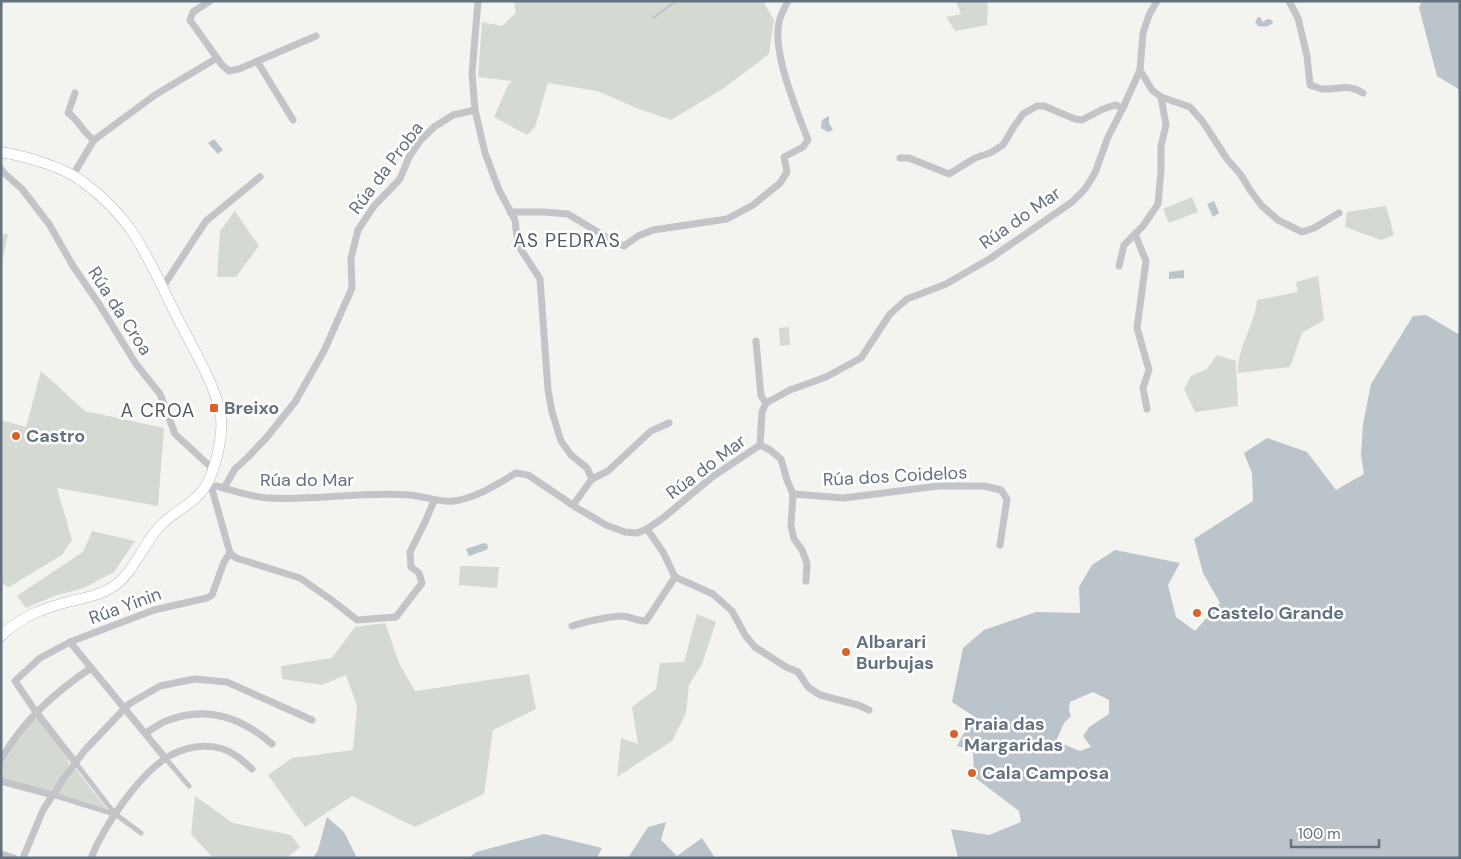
<svg xmlns="http://www.w3.org/2000/svg" width="1461" height="859" font-family="'DM Sans',sans-serif">
<style>
.green{fill:#d4dad1}
.water{fill:#bac4ca;fill-rule:evenodd}
.lines{fill:none;stroke-linecap:round;stroke-linejoin:round}
.stream{stroke:#bac4ca;stroke-width:2}
.secondary-casing{stroke:#b2b6ba;stroke-width:11}
.pedestrian{stroke:#c2c4c8;stroke-width:5}
.minor{stroke:#c2c4c8;stroke-width:7}
.secondary{stroke:#fff;stroke-width:10}
.poi-dot{fill:#da6229;stroke:#fff;stroke-width:2}
.labels{text-anchor:middle;dominant-baseline:central;stroke-width:5;stroke-linejoin:round;paint-order:stroke}
.street-label{font-size:18px;fill:#64717f;stroke:#fff}
.poi-label{font-size:18px;font-weight:bold;fill:#64717f;stroke:#fff;text-anchor:start}
.neighbourhood-label{font-size:19px;letter-spacing:1px;fill:#515b65;stroke:#fff}
</style>
<rect width="100%" height="100%" fill="#f3f4f0"/>
<g class="green">
<path d="M514,1H763L774,20L769,54L724,88L671,120L639,109L597,91L548,83L535,127L527,135L494,117L508,85L512,81L478,77L482,22L502,26L516,13Z"/>
<path d="M956,1H988L987,25L955,31L946,17L961,14Z"/>
<path d="M1192,197L1198,212L1169,223L1163,209Z"/>
<path d="M1386,206L1394,235L1381,240L1345,227L1347,212Z"/>
<path d="M235,211L259,246L236,277H217L220,231Z"/>
<path d="M1,234H8L1,267Z"/>
<path d="M1318,276L1324,320L1302,333L1290,367L1238,373C1237,346 1254,328 1257,300L1298,292L1296,282Z"/>
<path d="M789,327L790,345L780,346L779,328Z"/>
<path d="M1217,355L1236,361L1238,406L1195,412L1184,389L1191,376L1207,369Z"/>
<path d="M41,371L85,411L164,428L158,506L57,488L72,540L62,555L9,587L1,583V420L26,427Z"/>
<path d="M92,531L135,541L114,572L84,588L57,595L26,608L17,596L83,552Z"/>
<path d="M460,566L499,567L497,588L459,585Z"/>
<path d="M697,614L716,622L702,664L689,685L686,713L672,741L617,777L621,738L638,744L632,707L656,689L660,663L684,662Z"/>
<path d="M385,623L399,663L415,691L529,674L536,709L493,730L484,794L415,827L352,796L305,827L268,775L292,758L353,750L357,706L346,675L322,685L282,679L281,666L332,658L355,627Z"/>
<path d="M36,719L39,721L68,759L69,763L68,767L51,791L1,777V765L12,747L31,721Z"/>
<path d="M75,768L107,809L57,794Z"/>
<path d="M195,796L233,823L291,835L300,847L287,858H213L191,834Z"/>
</g>
<g class="water">
<path d="M1422,1H1460V90L1437,76L1419,8Z"/>
<path d="M1258,17H1260L1263,22L1267,19L1272,20L1273,23C1268,27 1264,27 1258,26L1255,22Z"/>
<path d="M829,116V123L833,130L828,132L821,128L822,120Z"/>
<path d="M214,139L223,150L218,154L208,143Z"/>
<path d="M1214,201L1219,213L1213,217L1207,204Z"/>
<path d="M1184,270V278L1169,279V272Z"/>
<path d="M1426,315L1460,335V858H958L951,829L989,835L1021,822L1019,811L974,777L973,751L957,746L966,729L978,719L952,702L963,648L984,630L1036,612L1080,613L1079,587L1092,565L1115,550L1180,563L1168,585L1176,617L1195,631L1220,603L1203,573L1194,539L1253,501L1252,473L1244,453L1267,438L1307,452L1336,490L1364,474L1361,455L1363,424L1371,384L1413,316ZM1093,692L1109,700V714L1089,727L1083,736L1091,747L1080,751L1056,741L1064,723L1071,716L1069,710L1070,702Z"/>
<path d="M484,543L487,544L488,548L486,550L469,556L466,549Z"/>
<path d="M327,817L344,832L357,858H313L318,850Z"/>
<path d="M666,822L661,840L677,856L702,838L715,858H628L648,827Z"/>
<path d="M544,834L602,848L597,858H469L476,852Z"/>
</g>
<g class="lines">
<path class="stream" d="M653,18L676,1"/>
<defs>
<path id="secondary" d="M1,152C25,156 64,167 83,182C101,195 120,214 133,233C150,259 163,289 177,317C191,345 217,387 221,417C223,437 215,474 203,490C192,505 173,512 160,526C142,545 134,574 111,588C99,595 85,598 71,601C42,609 23,615 1,636"/>
</defs>
<use href="#secondary" class="secondary-casing"/>
<g class="pedestrian">
<path d="M166,759L189,786"/>
<path d="M75,762L115,814L141,833"/>
<path d="M53,795L114,814"/>
</g>
<g class="minor">
<path d="M210,1L193,12L190,20L217,58"/>
<path d="M1289,1L1298,18L1307,56L1310,85C1314,86 1318,88 1322,89C1340,90 1346,83 1363,93"/>
<path d="M257,61L293,120"/>
<path d="M1140,70L1152,90L1161,97L1166,125L1161,146V170L1158,204L1143,226L1135,234L1146,261L1137,328L1149,370L1143,388L1147,409"/>
<path d="M75,93L68,113C79,120 83,133 94,140"/>
<path d="M1161,97L1190,107L1203,122L1227,159L1241,175L1250,190L1262,206L1278,220L1302,232L1314,228L1339,213"/>
<path d="M475,110L485,153L499,190L515,220L518,245L540,279L548,390L552,412L561,441L571,455L587,468L592,479"/>
<path d="M900,158H909L949,174L975,158L990,153L1003,145L1013,128L1023,114L1037,106H1044L1075,119L1082,120L1103,109L1115,105L1123,108"/>
<path d="M1,169L5,174L22,189L49,224L73,266L99,304L136,364L160,394L175,434L213,469"/>
<path d="M73,175L94,140L155,95L217,58L222,65L229,71L239,69L316,36"/>
<path d="M510,212H544L568,214L616,243L624,246L638,236L653,230L727,219L753,205L780,183L787,172L784,157L803,147L808,140C797,110 770,50 780,18C782,13 785,7 788,1"/>
<path d="M1119,266L1124,245L1135,234"/>
<path d="M162,288L206,221L260,177"/>
<path d="M756,341L761,396L766,403"/>
<path d="M760,445L770,450L781,459L787,480L793,494L791,526L794,539L802,550L807,563L806,581"/>
<path d="M216,486C233,490 250,497 268,498C315,501 362,491 409,495C425,496 438,503 454,501C477,498 497,484 516,473L528,475L577,508L606,525L625,532L637,533L647,529L663,518L712,477L760,445L762,412L766,403L790,390L826,377L861,358L890,314L907,299L946,284L991,258L1072,202L1085,189L1095,173L1108,137L1123,108L1140,70L1143,33L1149,15L1157,1"/>
<path d="M224,488L235,469L248,457L267,437L295,402L324,351L352,288L351,258L358,230L374,206L400,179L409,157L420,141L434,127L453,115L475,110L472,73L478,1"/>
<path d="M212,489L230,553L236,558L300,578L333,601L357,620L396,617L422,583L419,573L411,567L410,552L425,522L434,501"/>
<path d="M793,494L844,498L938,486H984L1001,490L1007,499L1000,545"/>
<path d="M573,505L592,479L608,471L651,431L669,423"/>
<path d="M647,529L663,552L675,577L713,594L732,611L745,635L755,647L786,667L798,672L808,687L820,695L858,705L869,710"/>
<path d="M572,626C584,622 610,616 623,616C631,617 637,621 646,621L675,577"/>
<path d="M70,642L166,759"/>
<path d="M146,733C152,729 159,724 166,721C206,705 241,717 272,744"/>
<path d="M1,759C24,720 54,693 91,668"/>
<path d="M75,762L36,712L15,681L40,658L70,642L154,610L207,598L212,595L224,562L230,553"/>
<path d="M1,781L53,795"/>
<path d="M1,854L14,858"/>
<path d="M23,858L43,810L64,778L85,750L129,704L160,686L194,679L227,682L312,720"/>
<path d="M91,858C104,826 140,772 171,755C187,747 206,744 223,749C235,753 243,761 252,769"/>
</g>
<use href="#secondary" class="secondary"/>
</g>
<g class="poi-dot">
<rect x="209" y="403" width="10" height="10" rx="2.5"/>
<circle cx="16" cy="436" r="5"/>
<circle cx="1197" cy="613" r="5"/>
<circle cx="846" cy="652" r="5"/>
<circle cx="954" cy="734" r="5"/>
<circle cx="972" cy="773" r="5"/>
</g>
<g class="labels">
<g class="street-label">
<text transform="translate(386 168) rotate(-53)">Rúa da Proba</text>
<text transform="translate(1020 218) rotate(-35)">Rúa do Mar</text>
<text transform="translate(120 311) rotate(57)">Rúa da Croa</text>
<text transform="translate(706 467) rotate(-37)">Rúa do Mar</text>
<text transform="translate(895 476) rotate(-3)">Rúa dos Coidelos</text>
<text x="307" y="480">Rúa do Mar</text>
<text transform="translate(125 606) rotate(-20)">Rúa Yinin</text>
</g>
<g class="poi-label">
<text x="224" y="408">Breixo</text>
<text x="26" y="436">Castro</text>
<text x="1207" y="613">Castelo Grande</text>
<text x="856" y="642">Albarari<tspan x="856" dy="21">Burbujas</tspan></text>
<text x="964" y="724">Praia das<tspan x="964" dy="21">Margaridas</tspan></text>
<text x="982" y="773">Cala Camposa</text>
</g>
<g class="neighbourhood-label">
<text x="567" y="240">AS PEDRAS</text>
<text x="158" y="410">A CROA</text>
</g>
</g>
<rect width="1461" height="859" fill="none" stroke="#64717f" stroke-width="5"/>
<path d="M1291 839v8h88v-8" fill="none" stroke="#64717f" stroke-width="2.5"/>
<text x="1298" y="839" font-size="15" fill="#64717f" stroke="#ffffff" stroke-width="4" paint-order="stroke">100 m</text>
</svg>
